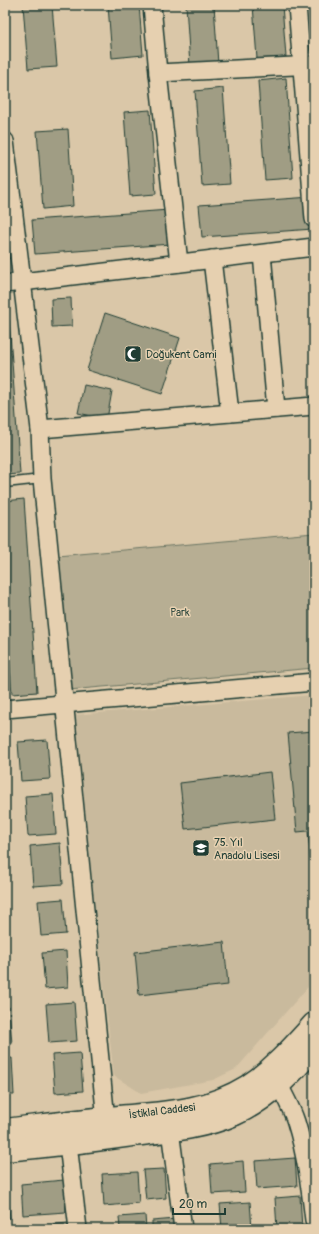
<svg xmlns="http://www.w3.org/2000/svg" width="319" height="1234" font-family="Pangolin,sans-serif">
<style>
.built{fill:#c9ba9d}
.green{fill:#b7ae93;stroke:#6b7664}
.building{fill:#a09d84;stroke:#1f3d34}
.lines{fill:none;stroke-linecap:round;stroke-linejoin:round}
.lane-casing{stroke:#1f3d34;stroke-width:11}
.street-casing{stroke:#1f3d34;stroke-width:20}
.secondary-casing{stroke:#1f3d34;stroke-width:25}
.lane{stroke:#e6d0b0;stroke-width:8}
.street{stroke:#e6d0b0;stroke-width:17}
.secondary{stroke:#e6d0b0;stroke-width:22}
.labels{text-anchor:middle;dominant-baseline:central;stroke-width:3;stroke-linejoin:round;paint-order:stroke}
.poi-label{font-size:11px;fill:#1f3d34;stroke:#e6d0b0;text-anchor:start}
.park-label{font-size:11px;fill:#2e483e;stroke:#e6d0b0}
.street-label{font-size:11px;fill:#1f3d34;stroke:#e6d0b0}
</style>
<rect width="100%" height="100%" fill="#dac7a8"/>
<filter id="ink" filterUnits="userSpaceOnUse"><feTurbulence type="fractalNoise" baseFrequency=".025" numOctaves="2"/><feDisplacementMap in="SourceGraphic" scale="8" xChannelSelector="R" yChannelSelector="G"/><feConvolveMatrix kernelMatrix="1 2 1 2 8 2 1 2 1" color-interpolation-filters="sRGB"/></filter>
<g filter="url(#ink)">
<path class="built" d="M314,695V980L236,1069L213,1080L141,1093L114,1076L73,715Z"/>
<path class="green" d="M314,533V668L69,690L57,556Z"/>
<g class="building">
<path d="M23,5H52L57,67L28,69Z"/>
<path d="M108,5H139L143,55L112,58Z"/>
<path d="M186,5H214L218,64L190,66Z"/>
<path d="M253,5H282L286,57L257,59Z"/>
<path d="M286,78L293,178L265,180L258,81Z"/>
<path d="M223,88L230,184L202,186L195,91Z"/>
<path d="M150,110L156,194L130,196L124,112Z"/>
<path d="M68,129L73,206L43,209L37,131Z"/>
<path d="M311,197L313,229L202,237L199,205Z"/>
<path d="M169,210L171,244L35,254L32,220Z"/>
<path d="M5,227H11L13,258L5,259Z"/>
<path d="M71,298L72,326L52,327L51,299Z"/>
<path d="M105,313L180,338L162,394L87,370Z"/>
<path d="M5,320H9L20,474L5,475Z"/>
<path d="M84,385L112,391L107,419L78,413Z"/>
<path d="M24,499L37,692L12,694L5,600V501Z"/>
<path d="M314,731V887H313L308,831L297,832L288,733Z"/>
<path d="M47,740L50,779L21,781L18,742Z"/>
<path d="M270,772L275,819L185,829L180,783Z"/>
<path d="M53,794L56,834L28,836L25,796Z"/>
<path d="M60,843L63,884L33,886L30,846Z"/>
<path d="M63,899L66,934L41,936L38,901Z"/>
<path d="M224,942L228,985L139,995L135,952Z"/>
<path d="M66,951L68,987L45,989L42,953Z"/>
<path d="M74,1002L77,1041L49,1043L46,1004Z"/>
<path d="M9,1007L12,1044H5V1008Z"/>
<path d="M80,1053L83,1091L55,1093L52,1055Z"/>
<path d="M12,1058L14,1095H5V1059Z"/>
<path d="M295,1158L297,1186L257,1189L255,1161Z"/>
<path d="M243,1161L245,1192L212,1194L210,1164Z"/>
<path d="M164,1169L166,1198L146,1200L143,1170Z"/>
<path d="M137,1172L139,1203L104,1206L102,1174Z"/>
<path d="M64,1180L66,1212L23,1215L21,1184Z"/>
<path d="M7,1191L10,1218L5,1219V1192Z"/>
<path d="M300,1196L302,1229H277L275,1198Z"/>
<path d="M250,1202L252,1229H222L220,1204Z"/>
<path d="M145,1215L146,1229H120L119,1217Z"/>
<path d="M176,1219L177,1229H152V1221Z"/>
<path d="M68,1223V1229H36V1226Z"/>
</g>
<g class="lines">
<defs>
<path id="lane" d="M5,483L42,479"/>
<g id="street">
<path d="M152,5L158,73L179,263"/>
<path d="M297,5L314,219"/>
<path d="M158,73L314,65"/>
<path d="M5,141L40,429L42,479L107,1130"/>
<path d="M262,254L276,409"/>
<path d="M212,259L230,413"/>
<path d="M5,284L314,247"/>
<path d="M40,429L314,406"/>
<path d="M5,709L314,682"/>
<path d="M279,1085C285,1097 292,1109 296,1122C306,1154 310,1187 314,1220"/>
<path d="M170,1130L183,1229"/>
<path d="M68,1144L78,1229"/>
</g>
<g id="secondary">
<path d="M5,1130C39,1126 73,1121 107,1118C158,1113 203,1114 248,1086C274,1069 294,1046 314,1024"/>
<path d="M5,1150C47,1146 89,1141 132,1135C167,1131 203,1128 235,1114C268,1099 291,1074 314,1048"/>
</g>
</defs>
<use href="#lane" class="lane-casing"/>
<use href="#street" class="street-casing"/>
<use href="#secondary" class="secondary-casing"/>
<use href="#lane" class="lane"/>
<use href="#street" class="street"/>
<use href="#secondary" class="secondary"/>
</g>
</g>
<defs>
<symbol id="mosque-square" viewBox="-11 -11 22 22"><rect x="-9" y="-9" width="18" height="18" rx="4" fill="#1f3d34" stroke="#e6d0b0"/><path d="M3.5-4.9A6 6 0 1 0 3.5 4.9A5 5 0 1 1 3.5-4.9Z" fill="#fff"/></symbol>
<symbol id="school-square" viewBox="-11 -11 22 22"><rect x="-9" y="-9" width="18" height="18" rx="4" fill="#1f3d34" stroke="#e6d0b0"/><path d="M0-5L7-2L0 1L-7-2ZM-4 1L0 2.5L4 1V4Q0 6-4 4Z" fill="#fff"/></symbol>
</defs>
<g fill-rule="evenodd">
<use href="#mosque-square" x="123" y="344" width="20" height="20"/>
<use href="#school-square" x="191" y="838" width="20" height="20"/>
</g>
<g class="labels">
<g class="poi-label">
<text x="146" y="354">Doğukent Cami</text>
<text x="214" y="842">75. Yıl<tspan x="214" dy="13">Anadolu Lisesi</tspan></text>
</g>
<g class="park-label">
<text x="180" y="612">Park</text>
</g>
<g class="street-label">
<text transform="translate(162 1111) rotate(-7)">İstiklal Caddesi</text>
</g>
</g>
<rect width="319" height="1234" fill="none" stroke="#e6d0b0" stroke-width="20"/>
<rect x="10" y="10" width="299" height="1214" fill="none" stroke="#1f3d34" stroke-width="1.5" filter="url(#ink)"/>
<path d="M173 1208v6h52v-6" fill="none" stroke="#1f3d34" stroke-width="2"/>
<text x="179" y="1208" font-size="12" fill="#1f3d34" stroke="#e6d0b0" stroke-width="3" paint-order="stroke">20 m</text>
</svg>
